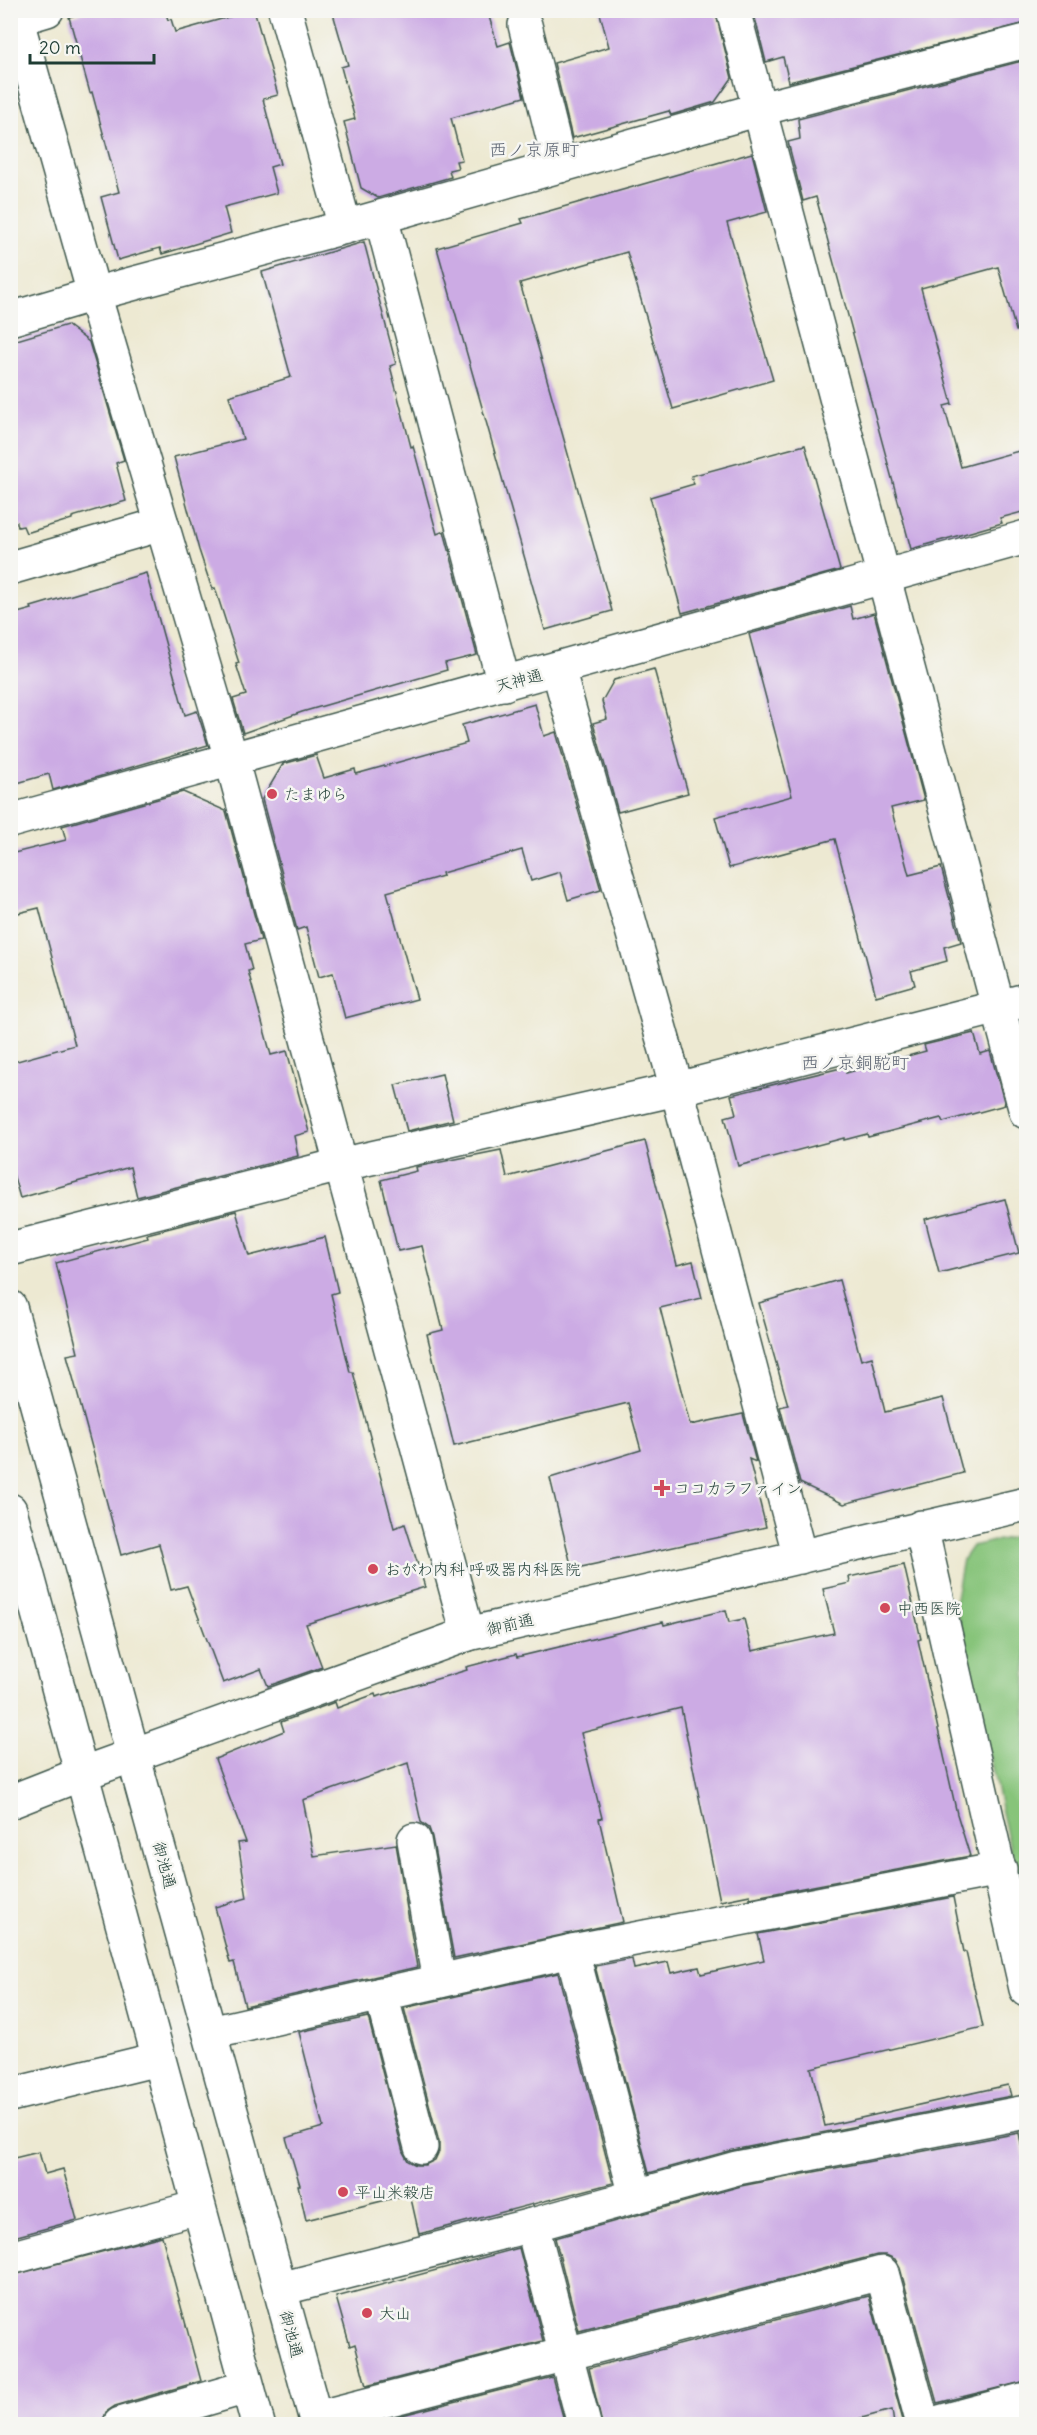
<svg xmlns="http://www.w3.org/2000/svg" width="1037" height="2435" font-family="Delius,'Klee One',sans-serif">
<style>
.green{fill:#87c47a;stroke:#538057;stroke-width:1.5}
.building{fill:#ccabe4}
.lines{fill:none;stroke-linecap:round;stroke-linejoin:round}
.minor-casing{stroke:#3e574c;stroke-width:36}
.minor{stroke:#fff;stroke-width:33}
.poi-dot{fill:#d1495b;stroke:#f6f6f2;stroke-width:2}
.labels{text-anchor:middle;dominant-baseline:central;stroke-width:5;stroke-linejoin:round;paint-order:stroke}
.street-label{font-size:16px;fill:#1f3d34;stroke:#f6f6f2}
.poi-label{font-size:16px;fill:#1f3d34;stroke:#f6f6f2;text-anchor:start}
.neighbourhood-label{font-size:18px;fill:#5c6472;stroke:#f6f6f2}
</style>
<rect width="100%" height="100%" fill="#f6f6f2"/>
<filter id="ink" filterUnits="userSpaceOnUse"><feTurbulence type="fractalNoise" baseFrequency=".0167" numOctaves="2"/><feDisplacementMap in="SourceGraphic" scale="12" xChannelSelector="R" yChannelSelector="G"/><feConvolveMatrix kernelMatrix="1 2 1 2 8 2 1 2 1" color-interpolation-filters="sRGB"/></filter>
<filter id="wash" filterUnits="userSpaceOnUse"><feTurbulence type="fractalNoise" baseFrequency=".008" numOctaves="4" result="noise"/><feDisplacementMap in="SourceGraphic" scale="24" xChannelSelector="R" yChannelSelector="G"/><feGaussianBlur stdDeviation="1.35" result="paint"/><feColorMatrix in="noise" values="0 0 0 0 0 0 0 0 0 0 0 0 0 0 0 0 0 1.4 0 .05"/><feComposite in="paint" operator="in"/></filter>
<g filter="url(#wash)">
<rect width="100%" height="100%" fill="#ede9d2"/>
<path class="green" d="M1026,1534V1919L955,1603L963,1559L972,1546Z"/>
<g id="blocks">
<g class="building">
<path d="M91,10H165L168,20L171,19L175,32L254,10L278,95L263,99L280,164L270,167L277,193L224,207L231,233L162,254L160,248L118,260L101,197L119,192L92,92L90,93L69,17Z"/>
<path d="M332,10H487L498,46L510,42L524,97L451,118L462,160L456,161L458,168L449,170L451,177L378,198L361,188L344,122L355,119L341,67L348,65Z"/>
<path d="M599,10H715L732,78L715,102L671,115L669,111L572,138L554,63L609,47Z"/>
<path d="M753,10H1026V23L789,82L783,57L766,62Z"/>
<path d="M1026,60V330L1016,331L998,267L921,288L952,404L944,406L961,467L1026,449V511L1000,518L1002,523L911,549L816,197L803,201L788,142L800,139L798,119Z"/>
<path d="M752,153L767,212L727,223L773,380L673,409L627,252L520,283L612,611L545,630L437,248L523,223L521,219Z"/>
<path d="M364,242L396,364L390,366L411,447L413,446L437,534L444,531L477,655L445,663L447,670L302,712L243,733L233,699L246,695L236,664L239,663L215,588L212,589L199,550L174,457L243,439L229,396L291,377L262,272Z"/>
<path d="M67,325L89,342L124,460L116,463L126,501L72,517V519L26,533L23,526L18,527L17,522L10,524V342Z"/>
<path d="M805,445L840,570L682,613L650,497L694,484L691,476Z"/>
<path d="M146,573L185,715L197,711L208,745L53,790L49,774L10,785V615L32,609L31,607Z"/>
<path d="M850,606L853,619L874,613L924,800L891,808L909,875L941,867L961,942L944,947L947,961L911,971L915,985L876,996L835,839L729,868L715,817L792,796L749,634Z"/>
<path d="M654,669L688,793L618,812L593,723L607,719L602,701L614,680Z"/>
<path d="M535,704L544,736L556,732L601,890L568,900L560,872L531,881L522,850L442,873L443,876L387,892L417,999L345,1018L333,973L319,977L306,927L297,930L262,799L283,764L316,755L324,778L355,769L356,774L467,743L462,725Z"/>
<path d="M183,792L226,811L261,940L245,944L252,970L248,971L271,1055L287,1051L309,1132L294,1136L298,1156L137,1197L130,1167L20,1198L10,1163V1063L75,1045L39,908L10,915V854L66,840L62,826Z"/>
<path d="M974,1033L980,1054L990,1051L1005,1105L943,1122L941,1118L868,1137L867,1134L844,1140V1138L738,1166L725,1117L736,1114L731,1095L845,1067L846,1073L926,1051L924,1045Z"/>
<path d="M442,1074L453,1120L407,1131L395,1085Z"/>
<path d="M645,1141L677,1265L693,1261L702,1298L660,1308L690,1425L743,1414L756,1462L749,1459L766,1527L572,1569L550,1478L641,1450L628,1403L454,1446L427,1334L443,1330L422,1246L398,1251L381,1180L417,1171L416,1167L501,1150L507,1177Z"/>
<path d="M1005,1199L1019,1253L939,1273L925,1219Z"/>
<path d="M236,1211L249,1256L325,1237L338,1292L331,1294L350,1372H353L394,1528L405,1524L425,1587L306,1624L322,1667L268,1686L261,1669L223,1683L187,1586L171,1590L159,1544L121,1555L67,1355L78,1353L56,1263L148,1238L147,1234Z"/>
<path d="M839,1280L861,1360L872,1357L885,1412L943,1398L963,1473L844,1504L800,1483L780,1407L788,1405L759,1303Z"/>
<path d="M904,1565L921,1639L918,1640L957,1814L970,1856L750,1898V1895L720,1901L681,1708L581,1733L602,1818L599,1819L623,1922L454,1958L432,1837L429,1828L421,1822L408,1763L303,1800L314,1856L396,1844L417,1967L245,2006L234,1962L230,1963L215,1907L247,1898L238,1843L246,1842L215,1759L284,1731L281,1722L335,1702L337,1708L375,1694L376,1697L467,1670L466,1667L516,1654L517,1657L663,1622L664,1625L726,1610L729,1622L744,1619L752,1651L834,1633L823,1589L850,1583L849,1577Z"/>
<path d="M953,1897L964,1952H966L983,2027L811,2068L825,2126L1008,2085L1011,2096L733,2150L649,2173L595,1966L632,1959L634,1969L668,1962L671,1973L699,1967L701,1974L764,1960L758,1934Z"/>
<path d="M558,1973L613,2183L419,2234L410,2194L306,2220L298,2185H300L286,2138L323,2127L299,2032L368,2017L403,2152L408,2161L416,2165H425L435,2160L439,2151V2142L404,2008Z"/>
<path d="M1019,2133L1026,2167V2381L937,2403L900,2268L895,2259L886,2255H877L579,2331L555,2238L741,2186Z"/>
<path d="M39,2152L45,2174L63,2169L77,2220L10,2238V2159Z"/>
<path d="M162,2236L201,2381L115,2406L106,2412L102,2424H10V2276Z"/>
<path d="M519,2248L543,2341L366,2386L355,2344L350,2346L336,2297Z"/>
<path d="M869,2296L904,2424H894L892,2410L839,2424H602L589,2368Z"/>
<path d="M552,2377L565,2424H376L375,2422Z"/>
</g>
</g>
</g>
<g filter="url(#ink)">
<use href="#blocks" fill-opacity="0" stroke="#3e574c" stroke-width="1.5"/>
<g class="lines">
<defs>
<g id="minor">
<path d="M14,10L94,294L231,758L468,1634"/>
<path d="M285,10L345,227"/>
<path d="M733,10L1026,1112"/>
<path d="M17,19L47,10"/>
<path d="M525,25L560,166"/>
<path d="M381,217L504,684"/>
<path d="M10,319L94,294L345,227L760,109L1026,41"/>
<path d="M10,568L162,524"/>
<path d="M558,669L677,1089L800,1557"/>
<path d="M10,821L1026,537"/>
<path d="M10,1249L340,1165L677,1089L1026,1000"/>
<path d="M10,1307L317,2424"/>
<path d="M10,1510L258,2424"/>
<path d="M921,1527L1026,1989"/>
<path d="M10,1802L81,1774L468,1634L1026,1504"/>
<path d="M414,1840L439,1981"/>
<path d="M572,1951L636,2196"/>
<path d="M381,1994L421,2147"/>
<path d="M210,2033L572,1951L1000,1869"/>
<path d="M10,2095L158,2059"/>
<path d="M532,2225L584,2424"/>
<path d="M10,2258L198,2207"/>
<path d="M280,2289L532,2225L737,2168L1026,2112"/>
<path d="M316,2418L882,2273L923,2424"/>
<path d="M120,2424L247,2387"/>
<path d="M932,2424L1026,2399"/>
</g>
</defs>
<use href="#minor" class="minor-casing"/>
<use href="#minor" class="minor"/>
</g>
</g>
<g class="poi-dot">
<circle cx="272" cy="794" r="6"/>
<path d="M659 1479h6v6h6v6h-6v6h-6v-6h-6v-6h6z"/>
<circle cx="373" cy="1569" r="6"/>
<circle cx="885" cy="1608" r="6"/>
<circle cx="343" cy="2192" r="6"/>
<circle cx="367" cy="2313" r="6"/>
</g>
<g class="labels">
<g class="street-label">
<text transform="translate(519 680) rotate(-15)">天神通</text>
<text transform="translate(510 1624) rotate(-13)">御前通</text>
<text transform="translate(165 1865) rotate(75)">御池通</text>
<text transform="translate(292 2334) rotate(75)">御池通</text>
</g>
<g class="poi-label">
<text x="284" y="794">たまゆら</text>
<text x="674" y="1488">ココカラファイン</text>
<text x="385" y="1569">おがわ内科 呼吸器内科医院</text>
<text x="897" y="1608">中西医院</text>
<text x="355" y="2192">平山米穀店</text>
<text x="379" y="2313">大山</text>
</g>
<g class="neighbourhood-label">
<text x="534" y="149">西ノ京原町</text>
<text x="855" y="1062">西ノ京銅駝町</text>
</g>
</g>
<rect width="1037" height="2435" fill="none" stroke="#f6f6f2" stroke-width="36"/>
<path d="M30 54v9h124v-9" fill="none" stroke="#1f3d34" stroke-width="3"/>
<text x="39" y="54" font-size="18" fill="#1f3d34" stroke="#f6f6f2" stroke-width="4.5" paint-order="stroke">20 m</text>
</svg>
